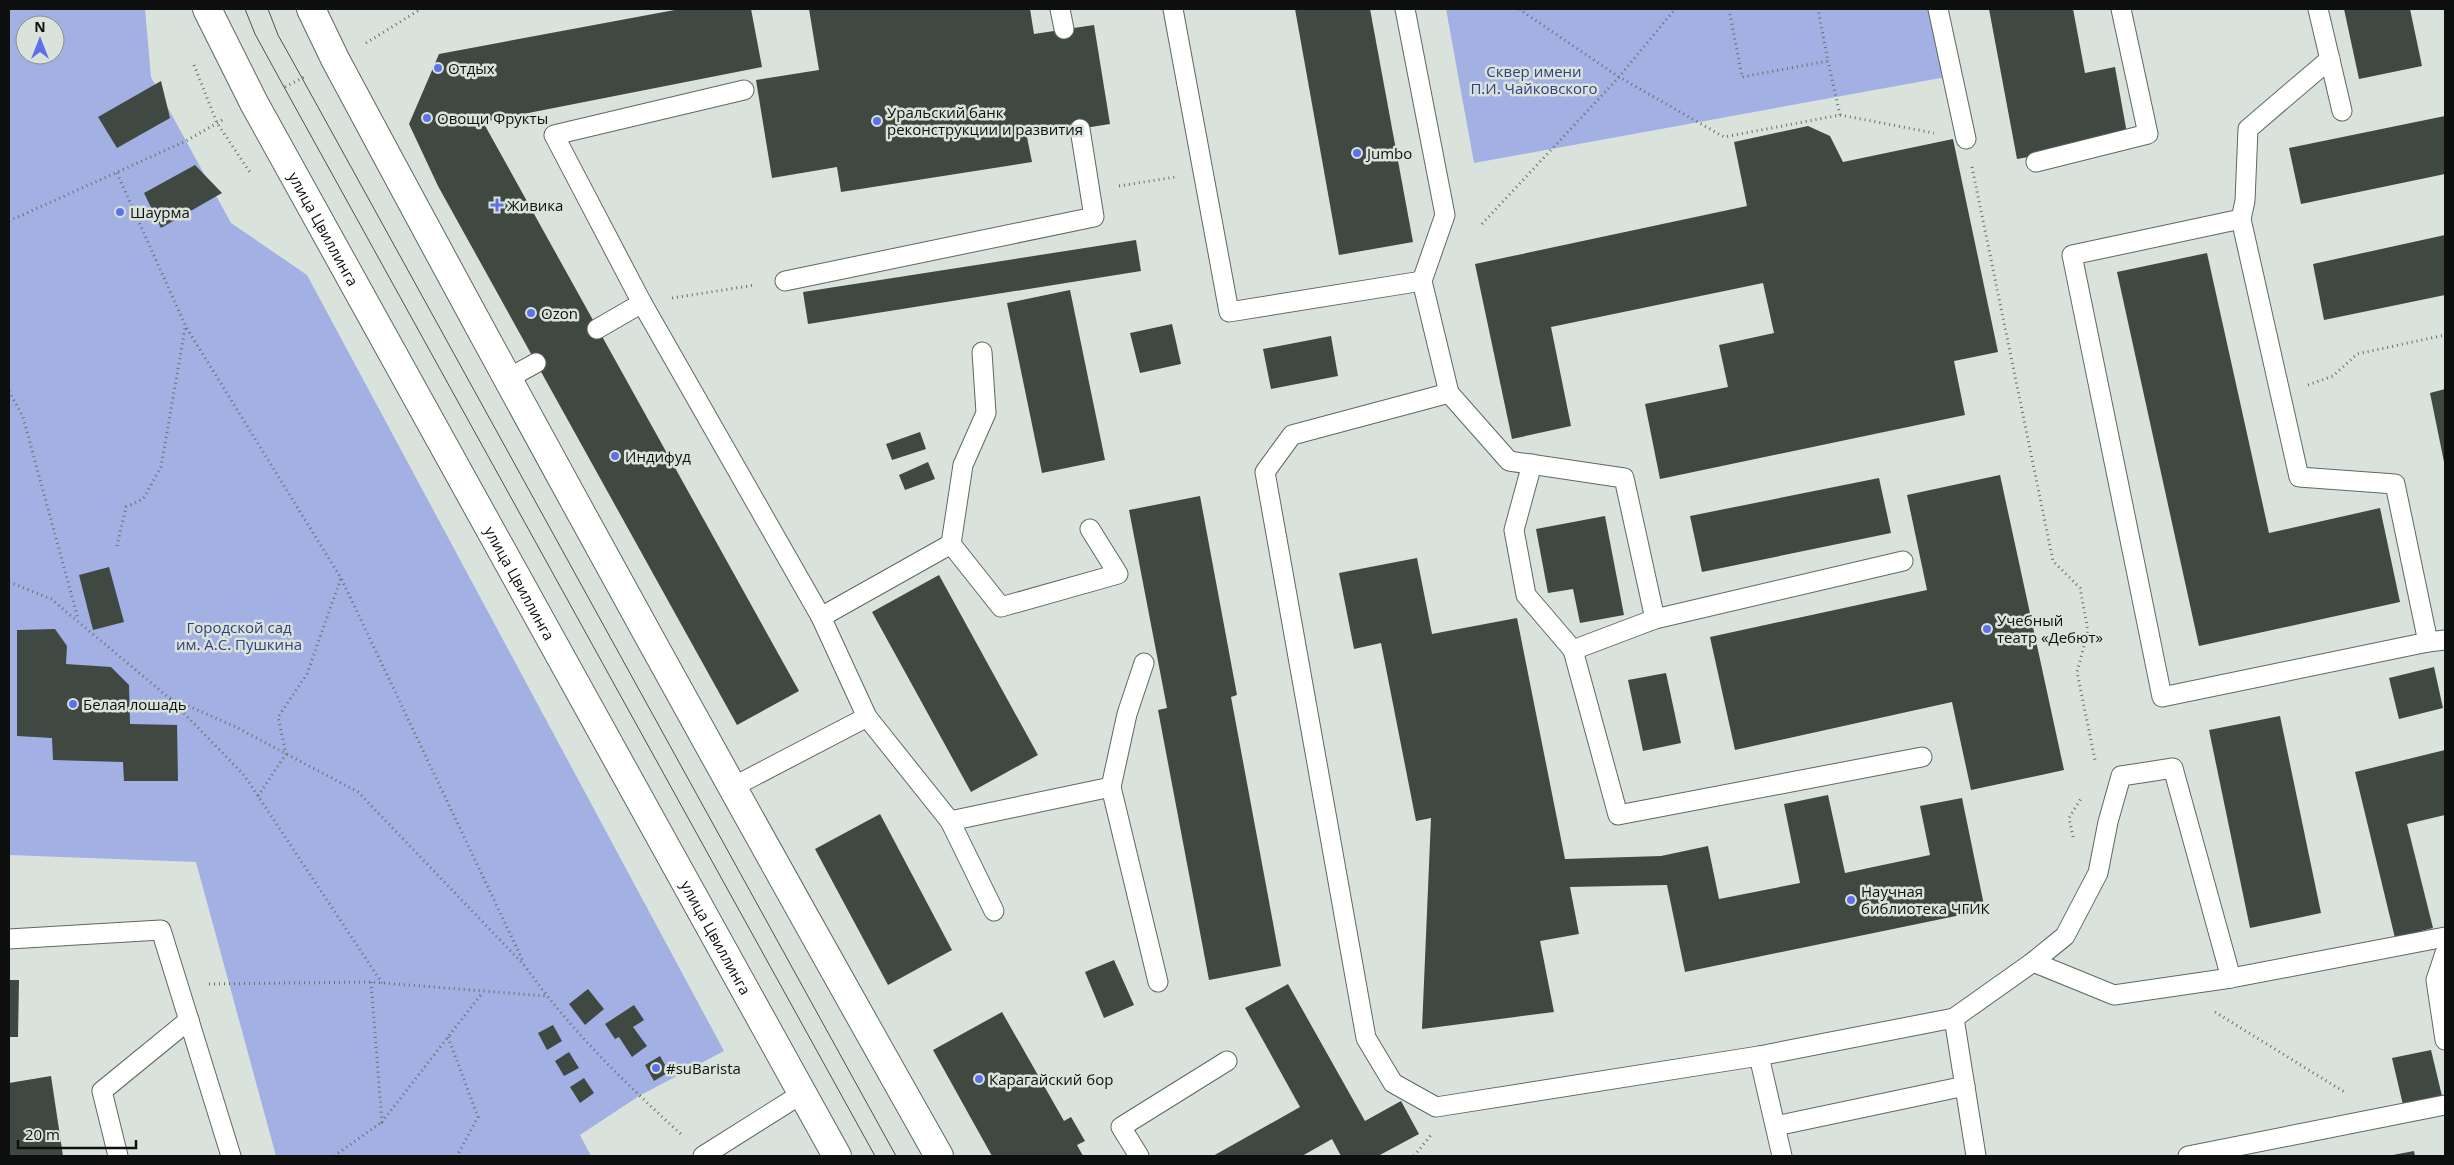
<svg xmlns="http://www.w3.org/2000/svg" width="2454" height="1165" font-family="'Open Sans',sans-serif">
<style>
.green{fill:#a3b0e3;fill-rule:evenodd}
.building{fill:#3f4841}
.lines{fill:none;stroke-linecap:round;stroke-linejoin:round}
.lane-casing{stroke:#5f6861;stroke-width:21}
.secondary-casing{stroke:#5f6861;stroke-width:30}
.path{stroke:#696f6a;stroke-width:3;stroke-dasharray:1 4;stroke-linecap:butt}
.lane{stroke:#fff;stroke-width:19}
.secondary{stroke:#fff;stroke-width:28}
.tram{stroke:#4d524e;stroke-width:1}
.poi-dot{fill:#5f71e9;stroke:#d9e3db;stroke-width:2}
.labels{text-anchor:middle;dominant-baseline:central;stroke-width:5;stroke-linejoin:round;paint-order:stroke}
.poi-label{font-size:15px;fill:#0d100e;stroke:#d9e3db;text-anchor:start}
.park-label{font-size:15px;fill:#333e81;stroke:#d9e3db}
.street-label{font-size:15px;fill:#0d100e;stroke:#d9e3db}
</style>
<rect width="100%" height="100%" fill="#d9e3db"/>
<g class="green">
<path d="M9,9H145L151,77L231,223L307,275L724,1051L639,1096L580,1135L591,1156H276L196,862L9,855ZM25,25H55V55H25Z"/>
<path d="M1446,9H1934L1946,77L1474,163Z"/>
</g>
<g class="building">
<path d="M680,9H751L762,67L483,122L799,691L737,725L438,186L409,124L439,54Z"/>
<path d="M809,9H1030L1034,34L1094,25L1110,124L1027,137L1032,162L841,192L837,167L772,178L756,80L819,70Z"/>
<path d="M1295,9H1370L1413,242L1339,255Z"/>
<path d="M1989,9H2073L2085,73L2115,67L2128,139L2017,159Z"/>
<path d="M2344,9H2410L2422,66L2359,79Z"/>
<path d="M161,81L170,118L117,148L98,117Z"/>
<path d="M2445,116V174L2301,204L2289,148Z"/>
<path d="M1808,126L1830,136L1843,162L1953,139L1998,352L1954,361L1965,415L1660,479L1645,404L1728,387L1719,345L1774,333L1763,283L1551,327L1571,426L1512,439L1475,264L1747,206L1734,142Z"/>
<path d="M195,165L222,193L161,228L144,193Z"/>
<path d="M2445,235V295L2324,320L2313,264Z"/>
<path d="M1136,240L1141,271L808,324L803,292Z"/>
<path d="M2207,253L2269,533L2380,508L2400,602L2199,646L2117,272Z"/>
<path d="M1070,290L1105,460L1042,473L1007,303Z"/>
<path d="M1172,324L1181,364L1140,373L1130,333Z"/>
<path d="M1331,336L1338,376L1271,389L1263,349Z"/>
<path d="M2445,389V462H2444L2430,393Z"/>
<path d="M920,432L926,449L892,460L886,444Z"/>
<path d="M928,462L935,479L905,490L899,475Z"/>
<path d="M2000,475L2064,770L1971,790L1952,702L1735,750L1710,637L1927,590L1907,495Z"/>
<path d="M1879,478L1891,533L1702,572L1690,516Z"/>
<path d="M1200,496L1237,695L1231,697L1281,966L1209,980L1158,710L1167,708L1129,510Z"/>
<path d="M1605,516L1624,615L1580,623L1573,589L1548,593L1536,529Z"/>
<path d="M1417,558L1432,634L1517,618L1565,859L1661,856L1708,846L1719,899L1800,883L1784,804L1828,795L1845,873L1930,855L1920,806L1962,798L1985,910L1685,972L1667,885L1570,887L1579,934L1540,941L1554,1012L1422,1029L1431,818L1416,821L1381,643L1354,649L1339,573Z"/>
<path d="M109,567L124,622L93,630L79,575Z"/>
<path d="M939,575L1038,755L971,792L872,612Z"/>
<path d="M55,629L67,646L66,664L111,667L129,685L130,724L177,725L178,781H124L123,762L53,760L52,738L17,736V630Z"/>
<path d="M2434,667L2443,708L2399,719L2389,678Z"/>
<path d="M1666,673L1681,743L1643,751L1628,680Z"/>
<path d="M2280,716L2321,913L2250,928L2209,730Z"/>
<path d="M2445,750V815L2407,824L2433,928L2395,938L2355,772Z"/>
<path d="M880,814L952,950L888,985L815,849Z"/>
<path d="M1114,960L1134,1005L1104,1018L1085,972Z"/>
<path d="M9,980H19L18,1037H9Z"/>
<path d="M1288,984L1365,1121L1401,1101L1419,1134L1378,1156H1341L1332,1139L1302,1156H1213L1300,1107L1245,1008Z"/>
<path d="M588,989L604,1009L585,1025L569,1004Z"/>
<path d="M634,1005L644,1020L633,1027L647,1046L632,1057L619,1037L615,1039L605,1024Z"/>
<path d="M1002,1012L1064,1121L1071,1117L1085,1141L1077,1145L1083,1156H992L933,1050Z"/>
<path d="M553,1025L562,1041L547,1050L538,1033Z"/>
<path d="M2431,1050L2442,1096L2403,1105L2392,1058Z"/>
<path d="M569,1052L579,1068L564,1076L555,1061Z"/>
<path d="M660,1056L669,1072L654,1081L645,1065Z"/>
<path d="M51,1076L63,1156H9V1083Z"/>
<path d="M584,1078L594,1093L580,1103L570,1087Z"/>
<path d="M2414,1151L2415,1156H2393V1155Z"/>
</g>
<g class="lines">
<defs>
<g id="lane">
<path d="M1060,9L1064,29"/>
<path d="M1173,9L1229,312L1422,281"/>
<path d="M1405,9L1445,215L1422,281L1449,393L1292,435L1265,472L1366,1038L1393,1083L1436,1107L1759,1056L1954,1018L2033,962L2114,995L2231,978L2445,937"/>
<path d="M1938,9L1966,139"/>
<path d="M2318,9L2342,111"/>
<path d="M2330,59L2248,129L2245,201L2241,219L2299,477L2395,484L2428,642L2445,640"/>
<path d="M744,90L554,135L642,303L821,617L867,717L950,821L1111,787L1158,982"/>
<path d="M2036,162L2148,134L2121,9"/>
<path d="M2241,219L2072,255L2162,697L2428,642"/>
<path d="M785,281L1094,217L1080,129"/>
<path d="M597,329L642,303"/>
<path d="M507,379L536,363"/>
<path d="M1449,393L1509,461L1624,478L1655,619L1573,650L1618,815L1922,757"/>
<path d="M1532,464L1514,530L1526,595L1573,650"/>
<path d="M951,544L963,465L986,413L982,352"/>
<path d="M821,617L951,544L1001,607L1118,574L1090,529"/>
<path d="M1655,619L1903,561"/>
<path d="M1111,787L1127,714L1144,663"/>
<path d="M731,788L867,717"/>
<path d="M950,821L994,911"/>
<path d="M9,939L161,930L231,1156"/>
<path d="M2445,953L2436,980L2445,1040"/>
<path d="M2033,962L2065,936L2098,873L2108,822L2121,776L2173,768L2231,978"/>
<path d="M1954,1018L1976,1156"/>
<path d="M1759,1056L1782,1156"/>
<path d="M1776,1126L1965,1086"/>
<path d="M118,1156L102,1091L189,1020"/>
<path d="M703,1156L803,1093"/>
<path d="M1139,1156L1121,1127L1227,1061"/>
<path d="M2188,1156L2445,1105"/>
</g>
<g id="secondary">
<path id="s1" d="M207,9L254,103L837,1156"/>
<path d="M311,9L335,59C532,427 734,793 939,1156"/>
</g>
</defs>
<use href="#lane" class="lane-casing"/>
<use href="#secondary" class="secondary-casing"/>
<g class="path">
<path d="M1519,9L1619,77L1724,137L1840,115L1828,61"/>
<path d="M1729,9L1742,77L1828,61L1818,9"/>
<path d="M366,43L421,9"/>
<path d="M194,65L217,123L251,174"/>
<path d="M285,87L306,76"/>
<path d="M1840,115L1934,133"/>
<path d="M1972,167L2053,561L2080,588L2088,631L2077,672L2095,760"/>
<path d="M117,173L186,327L341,578L524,963"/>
<path d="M1119,186L1175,177"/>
<path d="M9,221L186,141L224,119"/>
<path d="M1482,224L1619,77L1675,9"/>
<path d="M672,298L755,285"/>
<path d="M2308,385L2333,376L2357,354L2445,335"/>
<path d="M9,391L23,417L78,619"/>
<path d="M117,546L126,507L143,499L161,467L185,328"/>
<path d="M9,582L51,599L168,697L236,727L358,792L525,966C569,1029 626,1084 683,1136"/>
<path d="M170,699L244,775L382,983"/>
<path d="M258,796L286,754L278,717L307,674L341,578"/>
<path d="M2073,837L2069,818L2082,797"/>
<path d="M371,982L382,1122L483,992"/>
<path d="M209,984L371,982L546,996"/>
<path d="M2215,1012L2346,1093"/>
<path d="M448,1037L478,1117L457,1156"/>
<path d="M334,1156L382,1122"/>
<path d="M1414,1156L1431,1135"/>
</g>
<use href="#lane" class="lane"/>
<use href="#secondary" class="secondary"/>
<g class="tram">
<path d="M245,9L255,34L284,87L875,1156"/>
<path d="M268,9L278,35L302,78L896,1156"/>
</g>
</g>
<g class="poi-dot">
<circle cx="438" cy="68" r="5"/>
<circle cx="427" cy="118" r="5"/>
<circle cx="877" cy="121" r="5"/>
<circle cx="1357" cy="153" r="5"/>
<path d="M494.5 197.5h5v5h5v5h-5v5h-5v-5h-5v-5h5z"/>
<circle cx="120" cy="212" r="5"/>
<circle cx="531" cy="313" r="5"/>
<circle cx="615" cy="456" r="5"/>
<circle cx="1987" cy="629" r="5"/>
<circle cx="73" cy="704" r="5"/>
<circle cx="1851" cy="900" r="5"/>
<circle cx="656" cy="1068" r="5"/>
<circle cx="979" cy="1079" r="5"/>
</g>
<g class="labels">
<g class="poi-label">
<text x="448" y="68">Отдых</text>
<text x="887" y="112">Уральский банк<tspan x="887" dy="17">реконструкции и развития</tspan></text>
<text x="437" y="118">Овощи Фрукты</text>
<text x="1367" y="153">Jumbo</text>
<text x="507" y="205">Живика</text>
<text x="130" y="212">Шаурма</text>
<text x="541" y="313">Ozon</text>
<text x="625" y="456">Индифуд</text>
<text x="1997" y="620">Учебный<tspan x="1997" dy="17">театр «Дебют»</tspan></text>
<text x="83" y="704">Белая лошадь</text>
<text x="1861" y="891">Научная<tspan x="1861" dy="17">библиотека ЧГИК</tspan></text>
<text x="666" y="1068">#suBarista</text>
<text x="989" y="1079">Карагайский бор</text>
</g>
<g class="park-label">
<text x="1534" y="71">Сквер имени<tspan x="1534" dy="17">П.И. Чайковского</tspan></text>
<text x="239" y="627">Городской сад<tspan x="239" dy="17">им. А.С. Пушкина</tspan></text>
</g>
<g class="street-label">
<text stroke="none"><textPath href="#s1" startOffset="249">улица Цвиллинга</textPath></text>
<text stroke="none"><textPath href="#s1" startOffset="654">улица Цвиллинга</textPath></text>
<text stroke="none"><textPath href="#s1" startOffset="1059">улица Цвиллинга</textPath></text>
</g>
</g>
<rect width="2454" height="1165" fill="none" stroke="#0d100e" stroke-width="20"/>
<g transform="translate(40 40)"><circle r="24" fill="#d9e3db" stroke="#878f89"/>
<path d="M0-4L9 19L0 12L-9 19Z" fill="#5f71e9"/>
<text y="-8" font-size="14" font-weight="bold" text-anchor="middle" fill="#0d100e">N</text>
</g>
<path d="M18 1140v8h118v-8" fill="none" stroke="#0d100e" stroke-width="2.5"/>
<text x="25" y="1140" font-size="15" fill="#0d100e" stroke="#d9e3db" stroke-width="4" paint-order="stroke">20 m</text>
</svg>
